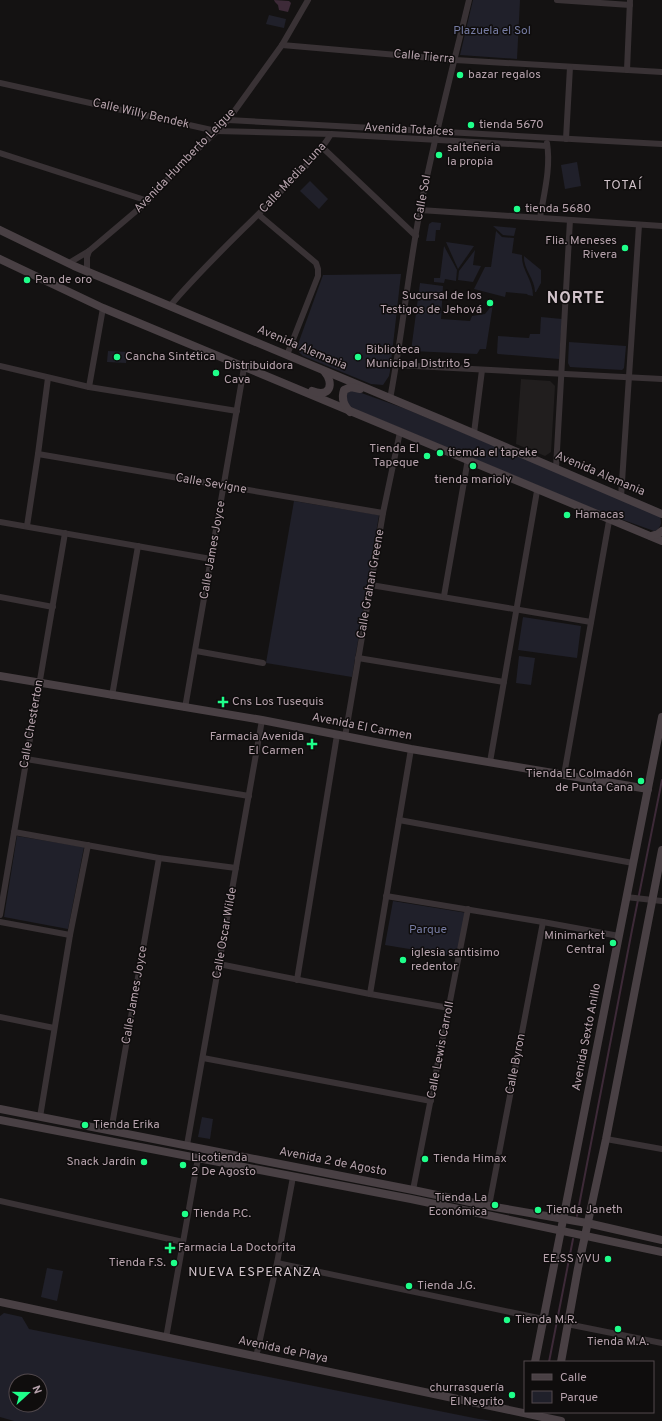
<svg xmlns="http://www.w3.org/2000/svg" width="662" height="1421" font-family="Overpass,sans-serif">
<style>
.built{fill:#211e1e}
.green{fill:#20202a;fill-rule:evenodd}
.water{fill:#3d2a38}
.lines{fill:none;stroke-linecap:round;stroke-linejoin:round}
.stream{stroke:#3d2a38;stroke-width:2}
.street{stroke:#393235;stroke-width:6}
.secondary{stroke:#494044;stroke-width:8}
.poi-dot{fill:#1eff8a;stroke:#0f0d0d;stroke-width:1.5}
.labels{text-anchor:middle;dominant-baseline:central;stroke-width:3;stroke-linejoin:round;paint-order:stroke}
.park-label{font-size:12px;fill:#767ca3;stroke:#0f0d0d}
.street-label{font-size:12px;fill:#b6a2ac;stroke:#0f0d0d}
.poi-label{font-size:12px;fill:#b6a2ac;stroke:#0f0d0d;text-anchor:start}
.neighbourhood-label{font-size:13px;letter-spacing:1px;fill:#d1c3ca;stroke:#0f0d0d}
.district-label{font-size:16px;font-weight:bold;letter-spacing:1px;fill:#d1c3ca;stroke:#0f0d0d}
</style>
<rect width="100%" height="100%" fill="#141212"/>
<path class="built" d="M521,379L550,381L555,386L551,452L545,456L516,444Z"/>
<g class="green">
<path d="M473,0H520L517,59L460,55Z"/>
<path d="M269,15L286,19L284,28L266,24Z"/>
<path d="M577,162L581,186L565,189L561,165Z"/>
<path d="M310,181L328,199L319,209L300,191Z"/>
<path d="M432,222L441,223L440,230H436L435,241H426L429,224Z"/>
<path d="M493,226L516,228L514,236L503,235Z"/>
<path d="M496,231L502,237L514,238L512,253L522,255C521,270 533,279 533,296L528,295L527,294L506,292L505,297L474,289L485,267H491Z"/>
<path d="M446,242L474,246L458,269Z"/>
<path d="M444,246L457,270L456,281L445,279L444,283L434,282V278H440Z"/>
<path d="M475,250L473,265L481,266L473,282L458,280L459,271Z"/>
<path d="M524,256L541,270V283L536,292H535C535,279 523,269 524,256Z"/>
<path d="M401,274L390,371L389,376L383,385L371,384L303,356L298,351L297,347L323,275Z"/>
<path d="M420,283L443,286L441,319L470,321L472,316L485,314L493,304L486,349H480L477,354L411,351Z"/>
<path d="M541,317L562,319L559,359L498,354L497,353L498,336L529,338L530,334H540Z"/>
<path d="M569,342L626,346L624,368L622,370L570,367L568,363Z"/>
<path d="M108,351L127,352L126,363L107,362Z"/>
<path d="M353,390L406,409L659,515C662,521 662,525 657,530L654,531L604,513L350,407L346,398L347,393Z"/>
<path d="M294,501L379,515L352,677L266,663Z"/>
<path d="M523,617L581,626L577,658L518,650Z"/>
<path d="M519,656L535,658L531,685L516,683Z"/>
<path d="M17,836L84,847L68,929L4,917Z"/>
<path d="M393,901L467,913L458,957L385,945Z"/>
<path d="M202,1117L213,1119L210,1139L198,1137Z"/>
<path d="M47,1268L63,1271L57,1301L41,1297Z"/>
<path d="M4,1313L22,1317L29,1329L479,1419L493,1421H14L0,1417V1316ZM16,1381H40V1405H16Z"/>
</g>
<path class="water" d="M274,0L289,1L291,3L288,12L279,10L278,5L275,2Z"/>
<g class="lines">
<g class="stream">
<path d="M577,1216L632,930L662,780"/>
<path d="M549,1362L573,1239"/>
</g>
<g class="street">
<path d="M557,0L630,5"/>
<path d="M282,45L455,60L662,72"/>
<path d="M627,70L630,0"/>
<path d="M0,83L216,131L331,134"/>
<path d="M228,120L662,144"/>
<path d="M566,139L570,67"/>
<path d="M323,148L416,236"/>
<path d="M0,153L148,201"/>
<path d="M420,210L662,226"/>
<path d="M259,215L316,263L318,269V276L287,355"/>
<path d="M540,218C544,193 551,168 547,143"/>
<path d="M69,263L89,251L148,201L178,168L228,120L282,45L308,0"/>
<path d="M87,272V257L89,251"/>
<path d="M170,306C206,263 248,226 287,185C303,169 319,154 331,134L547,146"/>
<path d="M396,365L662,379"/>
<path d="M0,366L89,387L237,411"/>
<path d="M89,387L103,308"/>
<path d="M390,399C402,336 408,273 420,210C434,139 452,70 469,0"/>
<path d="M474,433L482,370"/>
<path d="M38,454L383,513"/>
<path d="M556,468L570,220"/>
<path d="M621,497L639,225"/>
<path d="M0,522L211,559"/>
<path d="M27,526L38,454L48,378"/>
<path d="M371,585L591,622"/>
<path d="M444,596L468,459"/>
<path d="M0,597L53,607"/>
<path d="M196,651L263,663"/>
<path d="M358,658L504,682"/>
<path d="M112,696L138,546"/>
<path d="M185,708L244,368"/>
<path d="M345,737L383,513L400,432"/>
<path d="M26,759L249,796"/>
<path d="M490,762L537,491"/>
<path d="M564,775L609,521"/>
<path d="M399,820L633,863"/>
<path d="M14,832L159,858L236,868"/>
<path d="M386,896L543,922L619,936"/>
<path d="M626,897L662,901"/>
<path d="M0,915L65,533"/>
<path d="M0,922L70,935"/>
<path d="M219,964L370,994L449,1008"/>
<path d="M297,980L337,735"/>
<path d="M370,994L411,749"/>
<path d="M0,1017L54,1028"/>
<path d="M203,1058L431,1101"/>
<path d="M40,1117L70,935L88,845"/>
<path d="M111,1131L159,858"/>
<path d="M606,1139L662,1149"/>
<path d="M187,1145L262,720"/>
<path d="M413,1190L468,909"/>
<path d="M0,1201L183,1242"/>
<path d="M489,1206L543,922"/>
<path d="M277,1263L543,1319"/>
<path d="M567,1324L662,1343"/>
<path d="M166,1338L198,1158"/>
<path d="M256,1357L277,1263L293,1177"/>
</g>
<g class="secondary">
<path d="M0,230L74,266L440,419L662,514"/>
<path d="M0,259L103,308L662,541"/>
<path d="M312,391C330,398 335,384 324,371"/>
<path d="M350,412C344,405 341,399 344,390L351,387L360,389"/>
<path d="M651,536L658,534L662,531"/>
<path d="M0,676L262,720L411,749L648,789"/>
<path d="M0,1109L413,1190L489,1206L587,1223L662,1240"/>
<path d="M0,1120L411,1199L662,1252"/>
<path d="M0,1302L561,1421"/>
<path d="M535,1362L662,717"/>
<path d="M561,1362L578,1268L606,1139L662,850"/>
</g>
</g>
<g class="poi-dot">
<circle cx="460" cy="75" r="4"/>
<circle cx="471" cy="125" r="4"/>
<circle cx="439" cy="155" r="4"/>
<circle cx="517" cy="209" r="4"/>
<circle cx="625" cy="248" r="4"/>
<circle cx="27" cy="280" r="4"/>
<circle cx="490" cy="303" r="4"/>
<circle cx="117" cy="357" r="4"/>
<circle cx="358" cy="357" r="4"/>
<circle cx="216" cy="373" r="4"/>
<circle cx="440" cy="453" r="4"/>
<circle cx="427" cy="456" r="4"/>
<circle cx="473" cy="466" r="4"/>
<circle cx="567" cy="515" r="4"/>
<path d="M221 696h4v4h4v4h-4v4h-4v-4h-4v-4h4z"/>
<path d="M310 738h4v4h4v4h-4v4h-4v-4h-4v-4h4z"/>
<circle cx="641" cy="781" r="4"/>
<circle cx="613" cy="943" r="4"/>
<circle cx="403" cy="960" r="4"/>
<circle cx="85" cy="1125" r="4"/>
<circle cx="425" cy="1159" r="4"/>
<circle cx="144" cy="1162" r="4"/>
<circle cx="183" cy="1165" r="4"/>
<circle cx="495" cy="1205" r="4"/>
<circle cx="538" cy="1210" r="4"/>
<circle cx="185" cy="1214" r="4"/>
<path d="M168 1242h4v4h4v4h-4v4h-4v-4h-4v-4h4z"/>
<circle cx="608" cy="1259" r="4"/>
<circle cx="174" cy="1263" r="4"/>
<circle cx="409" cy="1286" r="4"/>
<circle cx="507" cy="1320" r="4"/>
<circle cx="618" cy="1329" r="4"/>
<circle cx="512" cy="1395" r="4"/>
</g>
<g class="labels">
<g class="park-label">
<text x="492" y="31">Plazuela el Sol</text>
<text x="428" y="930">Parque</text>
</g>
<g class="street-label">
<text transform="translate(424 57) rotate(5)">Calle Tierra</text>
<text transform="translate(141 114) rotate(13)">Calle Willy Bendek</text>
<text transform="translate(409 130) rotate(3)">Avenida Totaíces</text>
<text transform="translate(185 161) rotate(-46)">Avenida Humberto Leigue</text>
<text transform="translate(293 178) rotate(-47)">Calle Media Luna</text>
<text transform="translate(423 198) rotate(-79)">Calle Sol</text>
<text transform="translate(302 348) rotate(23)">Avenida Alemania</text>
<text transform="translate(600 474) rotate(23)">Avenida Alemania</text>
<text transform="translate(211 484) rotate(10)">Calle Sevigne</text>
<text transform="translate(213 550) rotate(-80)">Calle James Joyce</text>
<text transform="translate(371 584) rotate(-80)">Calle Grahan Greene</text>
<text transform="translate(32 724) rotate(-80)">Calle Chesterton</text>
<text transform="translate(362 727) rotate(11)">Avenida El Carmen</text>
<text transform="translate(225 933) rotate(-80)">Calle Oscar Wilde</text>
<text transform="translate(135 995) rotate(-80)">Calle James Joyce</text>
<text transform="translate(587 1037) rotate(-79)">Avenida Sexto Anillo</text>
<text transform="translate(441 1050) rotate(-79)">Calle Lewis Carroll</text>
<text transform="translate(516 1064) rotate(-79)">Calle Byron</text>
<text transform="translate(333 1162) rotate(11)">Avenida 2 de Agosto</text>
<text transform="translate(283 1350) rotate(12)">Avenida de Playa</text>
</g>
<g class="poi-label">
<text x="468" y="75">bazar regalos</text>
<text x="479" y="125">tienda 5670</text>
<text x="447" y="148">salteñeria<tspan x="447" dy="14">la propia</tspan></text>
<text x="525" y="209">tienda 5680</text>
<text x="617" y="241" text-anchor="end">Flia. Meneses<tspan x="617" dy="14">Rivera</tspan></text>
<text x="35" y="280">Pan de oro</text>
<text x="482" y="296" text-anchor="end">Sucursal de los<tspan x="482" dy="14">Testigos de Jehová</tspan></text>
<text x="366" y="350">Biblioteca<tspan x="366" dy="14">Municipal Distrito 5</tspan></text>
<text x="125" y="357">Cancha Sintética</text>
<text x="224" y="366">Distribuidora<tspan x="224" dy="14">Cava</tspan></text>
<text x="419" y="449" text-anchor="end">Tienda El<tspan x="419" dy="14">Tapeque</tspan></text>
<text x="448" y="453">tiemda el tapeke</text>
<text x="473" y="480" text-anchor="middle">tienda marioly</text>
<text x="575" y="515">Hamacas</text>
<text x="232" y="702">Cns Los Tusequis</text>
<text x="304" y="737" text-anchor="end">Farmacia Avenida<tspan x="304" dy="14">El Carmen</tspan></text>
<text x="633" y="774" text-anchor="end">Tienda El Colmadón<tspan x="633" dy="14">de Punta Cana</tspan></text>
<text x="605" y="936" text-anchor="end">Minimarket<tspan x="605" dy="14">Central</tspan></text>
<text x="411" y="953">iglesia santisimo<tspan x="411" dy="14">redentor</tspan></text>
<text x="93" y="1125">Tienda Erika</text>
<text x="191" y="1158">Licotienda<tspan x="191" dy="14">2 De Agosto</tspan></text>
<text x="433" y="1159">Tienda Himax</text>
<text x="136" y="1162" text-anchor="end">Snack Jardin</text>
<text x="487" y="1198" text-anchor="end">Tienda La<tspan x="487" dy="14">Económica</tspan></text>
<text x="546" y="1210">Tienda Janeth</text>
<text x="193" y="1214">Tienda P.C.</text>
<text x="178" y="1248">Farmacia La Doctorita</text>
<text x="600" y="1259" text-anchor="end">EE.SS YVU</text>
<text x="166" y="1263" text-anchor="end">Tienda F.S.</text>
<text x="417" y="1286">Tienda J.G.</text>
<text x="515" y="1320">Tienda M.R.</text>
<text x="618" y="1342" text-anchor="middle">Tienda M.A.</text>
<text x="504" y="1388" text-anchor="end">churrasquería<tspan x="504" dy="14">El Negrito</tspan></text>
</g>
<g class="neighbourhood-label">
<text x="623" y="186">TOTAÍ</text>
<text x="255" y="1273">NUEVA ESPERANZA</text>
</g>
<g class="district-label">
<text x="576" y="299">NORTE</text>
</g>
</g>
<rect x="524" y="1361" width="130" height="52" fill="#0f0d0d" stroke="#52494d"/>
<rect x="532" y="1374" width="20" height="6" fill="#494044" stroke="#52494d"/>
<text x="560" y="1381" font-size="12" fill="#b6a2ac">Calle</text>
<rect x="532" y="1391" width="20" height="12" fill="#20202a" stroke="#52494d"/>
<text x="560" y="1401" font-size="12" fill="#b6a2ac">Parque</text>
<g transform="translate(28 1393) rotate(69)"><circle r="19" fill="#0f0d0d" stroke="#52494d"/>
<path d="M0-3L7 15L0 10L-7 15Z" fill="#1eff8a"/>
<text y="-6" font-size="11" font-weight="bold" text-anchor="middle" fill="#b6a2ac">N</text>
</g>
</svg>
